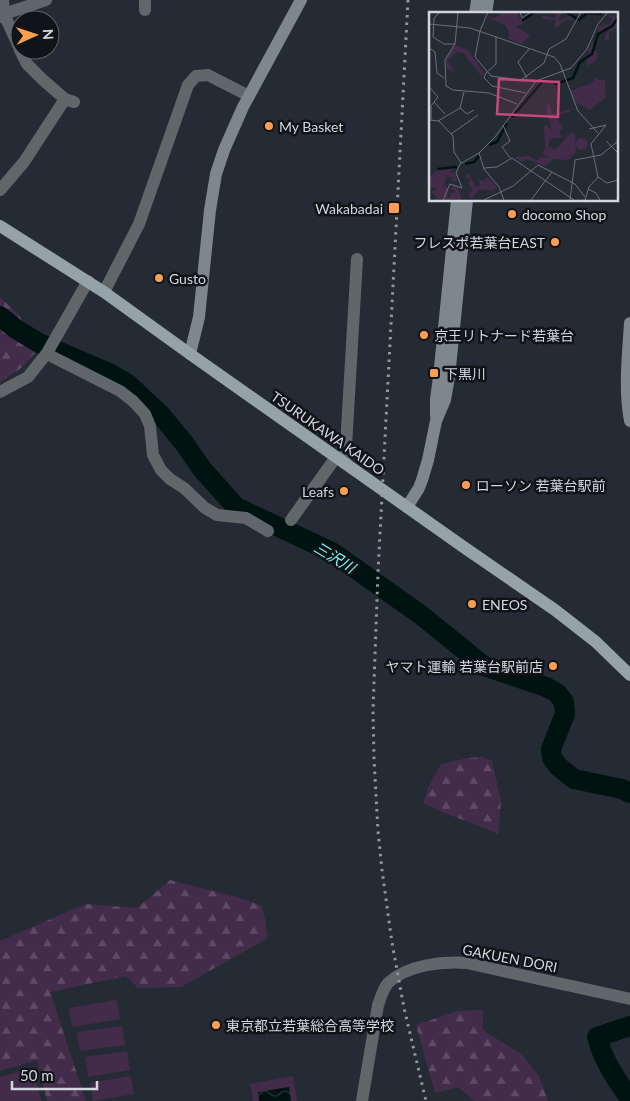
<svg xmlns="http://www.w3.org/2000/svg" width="630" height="1101" font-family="Lato,'Noto Sans JP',sans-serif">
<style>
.forest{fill:url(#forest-firs)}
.garden{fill:#432c4a}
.water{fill:url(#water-waves)}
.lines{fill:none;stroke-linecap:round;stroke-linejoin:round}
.river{stroke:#001311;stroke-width:20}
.street{stroke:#606669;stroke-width:12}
.secondary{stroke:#7e888c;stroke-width:12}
.primary{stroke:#95a2a7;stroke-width:12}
.rail{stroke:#92989f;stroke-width:3;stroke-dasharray:2.5 5;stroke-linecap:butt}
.poi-dot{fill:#fc9e52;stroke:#101317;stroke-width:2}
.labels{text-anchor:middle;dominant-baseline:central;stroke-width:5;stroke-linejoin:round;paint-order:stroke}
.poi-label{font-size:14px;fill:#d2d7dd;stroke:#101317;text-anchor:start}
.street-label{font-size:14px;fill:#d2d7dd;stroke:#101317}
.water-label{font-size:15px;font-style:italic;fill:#7ef5eb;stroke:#101317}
.inset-river{fill:none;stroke:#001311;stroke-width:2.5}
.inset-road{fill:none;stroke:#6a7078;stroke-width:1}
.view{fill:#c6487c;fill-opacity:0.15;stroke:#c6487c;stroke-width:2.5}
.inset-edge{fill:none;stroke:#d2d7dd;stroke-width:2.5}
</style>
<defs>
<pattern id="forest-firs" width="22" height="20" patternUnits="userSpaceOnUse" patternTransform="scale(1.25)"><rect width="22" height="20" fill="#432c4a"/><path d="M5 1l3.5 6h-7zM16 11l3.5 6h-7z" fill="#5d4a64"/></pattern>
<pattern id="water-waves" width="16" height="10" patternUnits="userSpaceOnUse" patternTransform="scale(1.25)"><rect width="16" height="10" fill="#001311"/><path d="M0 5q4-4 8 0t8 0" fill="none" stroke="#243533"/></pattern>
</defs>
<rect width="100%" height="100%" fill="#242b34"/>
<g class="forest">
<path d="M0,297L19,315L37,351L20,369L0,382Z"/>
<path d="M482,757L492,761L501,801L498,834C473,822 447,816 423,803L429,786L441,764L468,758Z"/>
<path d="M170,880L237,897L262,906L268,938L181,987L138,988L126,976L50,992L86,1101H47L37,1060L0,1071V941L86,904L137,908Z"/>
<path d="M483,1010V1030L522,1055L539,1076L548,1101H475L458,1087L435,1093L416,1025L458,1011Z"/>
</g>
<g class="garden">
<path d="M117,1000L120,1019L72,1027L69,1008Z"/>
<path d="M122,1026L125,1045L80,1051L77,1032Z"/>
<path d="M127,1051L130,1070L88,1077L85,1057Z"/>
<path d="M33,1068L41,1101H0V1077Z"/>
<path d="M131,1076L134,1094L93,1101L90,1083Z"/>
<path d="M293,1076L297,1101H253L250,1084Z"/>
</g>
<path class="water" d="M289,1087L291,1101H259L258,1092Z"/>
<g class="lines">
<g class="river">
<path d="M0,316L16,329L39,343L111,374L128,384L160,414L184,443L202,469L236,507L332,552L421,615L484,666L546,687L557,693L564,702L565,714L551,749L552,758L559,767L574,779L622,789L630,793"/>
<path d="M630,1026L597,1037C603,1060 615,1079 630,1098"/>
</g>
<g class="street">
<path d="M3,0L4,14L20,49"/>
<path d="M145,10V0"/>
<path d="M0,17L4,14L46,0"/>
<path d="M20,50L27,64L43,80L65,99"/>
<path d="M0,190L24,162L65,99L74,102"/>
<path d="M104,292L139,224L188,85L196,76L208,75L249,96"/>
<path d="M47,354L120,391L133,401L145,414L150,426L153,455L161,470L170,479L184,488L205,508L217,515L246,518L268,531"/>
<path d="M0,392L28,377L47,353L88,281"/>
<path d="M345,463L357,259"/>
<path d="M291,520L336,457"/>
<path d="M362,1101L378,1005C381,997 383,989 388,983C407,965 442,961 467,963L630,999"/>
</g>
<g class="secondary">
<path d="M475,14L477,0"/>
<path d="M486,14L488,0"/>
<path d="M630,323C628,355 624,389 630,421"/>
<path d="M190,354L199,317L210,210L216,174L224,150L243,107L301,0"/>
<path d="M436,416V399L439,377L457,200"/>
<path d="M407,507L419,488L422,480L428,460L436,421L445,400L449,377L467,200"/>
</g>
<path class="primary" d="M0,226L104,292L190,354L465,548L555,610L596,642L630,675"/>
<path class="rail" d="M408,0L378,572L373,710L374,759L378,831L382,870L392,943L404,1008L426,1101"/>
</g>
<g class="poi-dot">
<circle cx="269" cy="126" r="5"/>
<rect x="388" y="202" width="12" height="12" rx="2.5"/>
<circle cx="512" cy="214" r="5"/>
<circle cx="555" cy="242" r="5"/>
<circle cx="159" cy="278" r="5"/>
<circle cx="424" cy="335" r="5"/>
<rect x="429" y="368" width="10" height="10" rx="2.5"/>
<circle cx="466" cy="485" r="5"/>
<circle cx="344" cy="491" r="5"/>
<circle cx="472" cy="604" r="5"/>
<circle cx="553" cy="666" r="5"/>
<circle cx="216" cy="1025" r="5"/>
</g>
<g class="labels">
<g class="poi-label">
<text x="279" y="126">My Basket</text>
<text x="383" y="208" text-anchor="end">Wakabadai</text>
<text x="522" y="214">docomo Shop</text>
<text x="545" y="242" text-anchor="end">フレスポ若葉台EAST</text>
<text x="169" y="278">Gusto</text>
<text x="434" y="335">京王リトナード若葉台</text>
<text x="444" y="373">下黒川</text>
<text x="476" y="485">ローソン 若葉台駅前</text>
<text x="334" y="491" text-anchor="end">Leafs</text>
<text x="482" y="604">ENEOS</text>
<text x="543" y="666" text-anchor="end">ヤマト運輸 若葉台駅前店</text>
<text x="226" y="1025">東京都立若葉総合高等学校</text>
</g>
<g class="street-label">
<text transform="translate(328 433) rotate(35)">TSURUKAWA KAIDO</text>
<text transform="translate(510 958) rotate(11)">GAKUEN DORI</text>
</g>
<g class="water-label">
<text transform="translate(335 557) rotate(31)">三沢川</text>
</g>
</g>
<g transform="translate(429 12)">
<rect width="189" height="189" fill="#242b34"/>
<path d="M74,0H90V6L98,9L87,15L101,23L93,32L80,27V19L75,12L57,5L66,6Z" fill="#432c4a"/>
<path d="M127,0H133L129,9L141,4L146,9L137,8L125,17L127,8L114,7L112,3L126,6ZM177,3L189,4L184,13L189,10V16L180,20V29L176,28V23L183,15L171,20L165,38L169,41L167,48L158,54V48H153L162,42L159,39L169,23V15L182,11L183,6ZM26,33L39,38L55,61L53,65L34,41L27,40L19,49L25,60L18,57L17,47ZM169,65V68H176L177,85L161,98L146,90L141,79L161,72ZM120,90L123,102L141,97V100L127,103L133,116L130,122L135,125L121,127L119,134L126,138L142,120L146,121L147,140L139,148L125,147L116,154L98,147L92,150L86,145L101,144L107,149L112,145L121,146L113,142L116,136L115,114L117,112L123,119L117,95ZM11,155H28L21,160L26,162L28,169L24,170L22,165H17L15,175L18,174L20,180L18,183L21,186L22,181L27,180L21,177L25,173L29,175L33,188H15L13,182V188H6L10,182L7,185L2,180L7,178L6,175L0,177V166ZM39,161L47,175L51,173L49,166L53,169L59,165L68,175L63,179L50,177L42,188L40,182L44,178L39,171L42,168L36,165Z" fill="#432c4a"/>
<path d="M147 132a6 6 0 1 1 12 0a6 6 0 1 1-12 0Z" fill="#432c4a"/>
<path class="inset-river" d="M137,0L150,8L158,1L173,2M93,9L106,0M83,105L114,69H125L127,72L144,66L151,50L163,42L169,22L183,14L189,6M60,133L68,130L78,111M36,152L45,150L50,144M8,157L28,155"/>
<path class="inset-road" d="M11,0L5,6L4,25L15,32H26L16,48L17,74L24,78L60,81L88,92M59,0L51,19L46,45L62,64L92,68L115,51L120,37L137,27L152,0M91,0L93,6L102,0M0,12L41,16L125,45L131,52L149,99L169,121M26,32L29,0M0,36L6,40L8,61L15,66M57,61L55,66L63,74L97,81M57,61L67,52V25M98,66L89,50L101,36M0,75L9,85L2,94V108M5,90L16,102M31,96L38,102L45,98M0,108L10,109L24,124L25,140L32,151M9,109L31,96L35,80M74,113L81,129L73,135L81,146M160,117L177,113M22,122L49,103M177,129L189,141M50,141L55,157L70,175L75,188M55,156L68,155L83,146L145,188M169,165L162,132L177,113M159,177L167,181L171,188M14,188L21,172L33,176L27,161L31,152L50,141L66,125L107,69L142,56L158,37L169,12L179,0M55,188L84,174L109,153L146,172L156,185M102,188L123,160M141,188L146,148L172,143L189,129M156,188L160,175L169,165L178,171L189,168"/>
<path class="view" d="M70,67L130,70L129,105L68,102Z"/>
<rect width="189" height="189" class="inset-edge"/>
</g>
<g transform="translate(35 35) rotate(87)"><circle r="24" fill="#101317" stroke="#5e6166"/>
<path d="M0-4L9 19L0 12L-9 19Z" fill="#fc9e52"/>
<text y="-8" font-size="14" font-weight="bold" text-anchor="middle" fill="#d2d7dd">N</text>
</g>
<path d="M12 1081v8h85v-8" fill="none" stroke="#d2d7dd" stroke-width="2.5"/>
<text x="20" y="1081" font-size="15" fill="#d2d7dd" stroke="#101317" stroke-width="4" paint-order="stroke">50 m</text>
</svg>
